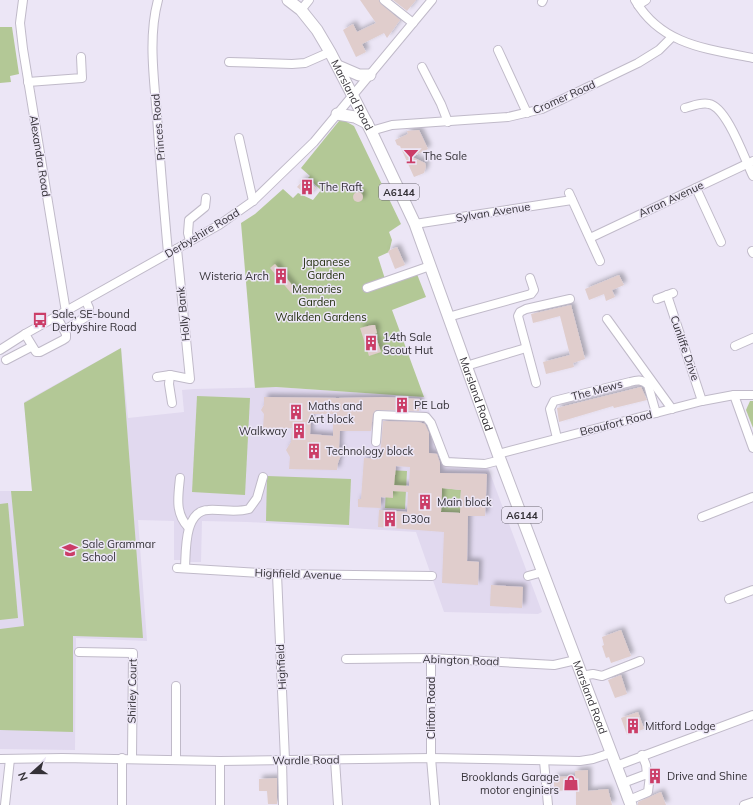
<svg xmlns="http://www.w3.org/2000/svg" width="753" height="805" font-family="Mulish,sans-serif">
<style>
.built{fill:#e1d9ef}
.green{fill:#b3c896}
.building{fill:#e0cdcc;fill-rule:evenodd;filter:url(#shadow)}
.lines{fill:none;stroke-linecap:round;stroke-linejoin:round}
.minor-casing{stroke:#c0bac9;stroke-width:10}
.major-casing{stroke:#c0bac9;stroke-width:13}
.minor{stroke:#fff;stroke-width:8}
.major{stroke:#fff;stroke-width:11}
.labels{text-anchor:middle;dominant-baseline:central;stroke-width:3;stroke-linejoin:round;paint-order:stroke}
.shield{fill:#ece6f6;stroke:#6b6770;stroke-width:1}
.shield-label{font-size:10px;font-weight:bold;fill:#343137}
.street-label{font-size:11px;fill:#343137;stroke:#ece6f6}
.poi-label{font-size:11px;fill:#343137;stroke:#ece6f6;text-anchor:start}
.park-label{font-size:11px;fill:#222f0d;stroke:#ece6f6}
</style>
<defs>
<filter id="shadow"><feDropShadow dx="3.5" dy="-3.5" stdDeviation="2" flood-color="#0004"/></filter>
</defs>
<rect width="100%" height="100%" fill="#ece6f6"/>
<path class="built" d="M121,348L128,418L184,412L182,390L194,389L276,387L424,397L446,457L485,460L542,612L538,614L444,612L416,532L248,522L202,521L201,562H182L181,560H174V521L138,520L147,641L76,638L75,750L0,749V491H32L24,402Z"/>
<g class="green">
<path d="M0,27H12L19,74L10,76L11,82L0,83Z"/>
<path d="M339,121H345L354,126L401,224L389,232L392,240L389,252L378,257L385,279L415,269L426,297L392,310L424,397L276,387L255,388L241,223L255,214L283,189L293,198L298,193L313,200L321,190L308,178L310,176L301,168Z"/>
<path d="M121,348L143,638L73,636V732L0,730V629L24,626L11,491H32L24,403Z"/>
<path d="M197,396L250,398L245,495L192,492Z"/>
<path d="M750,401H753V428L746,410Z"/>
<path d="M387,470L407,471L405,509L385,508Z"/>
<path d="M267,476L351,479L349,525L266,521Z"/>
<path d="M442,488L461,490L460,504L464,513L441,512Z"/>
<path d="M8,503L18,618L0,620V504Z"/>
</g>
<g class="building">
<path d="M360,0H379L381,4L400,20L387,38L384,33L362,44L366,52L356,57L343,30L353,24L357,32L376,23Z"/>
<path d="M393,0H416L407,11Z"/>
<path d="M419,130L428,149L412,157L425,163L426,166L424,173L414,177L400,146L397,145L395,140L408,134L407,131Z"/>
<path d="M305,178L316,188L308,196L297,187Z"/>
<circle cx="358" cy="197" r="5"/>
<path d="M397,247L405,265L395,269L388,251Z"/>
<path d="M275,264L296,290L291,293L270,268Z"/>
<path d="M619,275L624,285L612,290L615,297L606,301L604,294L589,300L585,289Z"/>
<path d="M571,305L585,359L573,363L574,367L546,374L543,362L570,355L560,316L533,323L531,314Z"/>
<path d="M372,325H375L377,333L375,334L381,352L369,356L360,328Z"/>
<path d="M641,387L647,400L614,408L613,406L559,422L557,408Z"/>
<path d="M264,397L338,398L384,397L420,399L419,411L376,410L373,414L371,431H340L339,447L342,452L338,463L337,470L289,469L290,457L286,450L291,442L292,428H263L264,414L261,410L264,405ZM311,414H333V436L310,434Z"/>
<path d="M383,421L419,422L425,424L429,433V453L437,454L440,463V473L487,474L485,516H468L467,561L479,562L478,585L442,583L444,532L378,527L379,510L407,512L408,492L393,491V498L381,497V508L358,507V499H361L364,458L380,459ZM396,466L410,467L409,486L394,485ZM442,488L461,490L460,513L441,512Z"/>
<path d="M491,585L523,587L522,608L490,606Z"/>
<path d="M621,630L631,656L611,663L609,657L606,658L602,646L604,645L602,637Z"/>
<path d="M621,675L627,694L615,698L608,680Z"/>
<path d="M638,712L644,729L627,735L621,718Z"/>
<path d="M588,770V791L608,789L612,805H576V790L554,791V777L575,776V771Z"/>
<path d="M277,778V804H268L267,791H259V779Z"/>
<path d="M661,792L666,805H638V802Z"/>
</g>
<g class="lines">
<defs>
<g id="minor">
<path d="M23,0L20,23L23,49L66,312"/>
<path d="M158,0C148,37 154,78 157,116C160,162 164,208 168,253"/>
<path d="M384,0L413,23"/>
<path d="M635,0C661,45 707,49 753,58"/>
<path d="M542,2L543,0"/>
<path d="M638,5L646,0"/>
<path d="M301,10L309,0"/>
<path d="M498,50L527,113"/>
<path d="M229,62L292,64L305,63L330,52"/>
<path d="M422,67L441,104L448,122"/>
<path d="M28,82L82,78L81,57"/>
<path d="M685,108C693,106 701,102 709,104C727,107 745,160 753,176"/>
<path d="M371,131L392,125L508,117L542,109L638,63L659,50L672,37"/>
<path d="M239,138L253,201"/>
<path d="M696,188L721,242"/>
<path d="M569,193L600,261"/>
<path d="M415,224L572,200"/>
<path d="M590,238L753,161"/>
<path d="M190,241L188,233L189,220L205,207L206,198"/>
<path d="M752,251L753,253"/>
<path d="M367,288L430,266"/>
<path d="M667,295L702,401"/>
<path d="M657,299L673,293"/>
<path d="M448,317L531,294L534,290L530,278"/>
<path d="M607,319L672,409"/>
<path d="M65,330L89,315V308L86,301"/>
<path d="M25,334L36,352H40L63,340L66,338V334L57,317"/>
<path d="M735,346L753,338"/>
<path d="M0,350L25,334L219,225L253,201L314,142L432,0"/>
<path d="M6,360L31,347"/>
<path d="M466,366L526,348"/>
<path d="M170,375L169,384L172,403"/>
<path d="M157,377L170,375L190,379L177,249"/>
<path d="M536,383L518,316L520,312L526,309L570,299"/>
<path d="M734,395L753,448"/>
<path d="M557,438L550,409L554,401L630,382C637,380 642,379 648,385L656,413"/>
<path d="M376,442L378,415L426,417L431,423L446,462L485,464L501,460"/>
<path d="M498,454L702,401L734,395H753"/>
<path d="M180,478C178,497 175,513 188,527"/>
<path d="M702,517L753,497"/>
<path d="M177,568L277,574L432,576"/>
<path d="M185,568C186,551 184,511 208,510C222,509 235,513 249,509L257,498L263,477"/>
<path d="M277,574L285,760"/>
<path d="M528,576L543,572"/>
<path d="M729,599L753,590"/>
<path d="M79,652L133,653L132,758"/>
<path d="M431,658V758L435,805"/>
<path d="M346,659L431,658L554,665L576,660"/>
<path d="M581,676L593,674L602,676L640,661"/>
<path d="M642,755L646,765L647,774"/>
<path d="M0,759L62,758L220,761L431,758L580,761L593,759L611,753"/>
<path d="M176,760V686"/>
<path d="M282,760L283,805"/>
<path d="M335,760L338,805"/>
<path d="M544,761L548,805"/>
<path d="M616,766L753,715"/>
<path d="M623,783L647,774L650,775L648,792L629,800"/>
<path d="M5,805L10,759"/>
<path d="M122,805V758"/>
<path d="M220,805V761"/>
<path d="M744,805L753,802"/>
</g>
<g id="major">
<path id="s1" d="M288,0L301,10L317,30L330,52L371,131L415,224L498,454L631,805"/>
<path d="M338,66L359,75H370"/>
<path d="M337,114L355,117L367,123"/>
</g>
</defs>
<use href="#minor" class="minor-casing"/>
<use href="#major" class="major-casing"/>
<use href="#minor" class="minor"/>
<use href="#major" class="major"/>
</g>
<defs>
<symbol id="bar-bare" viewBox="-9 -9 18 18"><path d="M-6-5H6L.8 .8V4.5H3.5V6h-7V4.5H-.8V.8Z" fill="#cb3d67" stroke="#ece6f6" stroke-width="2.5" paint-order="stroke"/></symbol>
<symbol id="building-bare" viewBox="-9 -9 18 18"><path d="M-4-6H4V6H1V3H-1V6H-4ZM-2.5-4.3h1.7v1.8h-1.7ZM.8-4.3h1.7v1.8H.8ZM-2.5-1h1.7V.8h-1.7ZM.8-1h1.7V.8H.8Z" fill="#cb3d67" stroke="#ece6f6" stroke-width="2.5" paint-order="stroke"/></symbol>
<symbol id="bus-bare" viewBox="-9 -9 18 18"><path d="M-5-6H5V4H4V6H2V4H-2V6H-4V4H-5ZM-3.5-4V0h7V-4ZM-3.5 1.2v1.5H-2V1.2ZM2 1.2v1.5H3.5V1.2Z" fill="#cb3d67" stroke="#ece6f6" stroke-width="2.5" paint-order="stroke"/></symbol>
<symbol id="school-bare" viewBox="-9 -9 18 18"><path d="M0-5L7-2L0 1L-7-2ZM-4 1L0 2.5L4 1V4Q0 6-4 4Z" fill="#cb3d67" stroke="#ece6f6" stroke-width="2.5" paint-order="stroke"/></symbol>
<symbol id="shop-bare" viewBox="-9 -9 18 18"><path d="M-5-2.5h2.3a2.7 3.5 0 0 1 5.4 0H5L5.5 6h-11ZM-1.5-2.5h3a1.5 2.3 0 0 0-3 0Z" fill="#cb3d67" stroke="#ece6f6" stroke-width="2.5" paint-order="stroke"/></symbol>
</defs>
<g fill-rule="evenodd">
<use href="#bar-bare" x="400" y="145" width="22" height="22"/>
<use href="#building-bare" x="296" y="176" width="22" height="22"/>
<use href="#building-bare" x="270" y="265" width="22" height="22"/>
<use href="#bus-bare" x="29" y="309" width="22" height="22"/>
<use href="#building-bare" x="360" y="332" width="22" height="22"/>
<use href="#building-bare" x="391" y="394" width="22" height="22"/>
<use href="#building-bare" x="285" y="401" width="22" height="22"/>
<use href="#building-bare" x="288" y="420" width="22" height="22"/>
<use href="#building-bare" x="303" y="440" width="22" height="22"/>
<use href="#building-bare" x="414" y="491" width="22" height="22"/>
<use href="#building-bare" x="379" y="508" width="22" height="22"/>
<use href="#school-bare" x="59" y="539" width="22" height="22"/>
<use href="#building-bare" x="622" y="715" width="22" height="22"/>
<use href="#building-bare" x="644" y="765" width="22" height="22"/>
<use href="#shop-bare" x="560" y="772" width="22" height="22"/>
</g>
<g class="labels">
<g class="shield">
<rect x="379" y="184" width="40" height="16" rx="3"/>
<rect x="502" y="507" width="40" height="16" rx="3"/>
</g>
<g class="shield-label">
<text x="399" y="192">A6144</text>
<text x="522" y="515">A6144</text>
</g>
<g class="street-label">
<text stroke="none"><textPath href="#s1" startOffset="116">Marsland Road</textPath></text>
<text transform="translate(564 97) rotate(-24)">Cromer Road</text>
<text transform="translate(158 127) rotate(-95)">Princes Road</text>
<text transform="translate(40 156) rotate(81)">Alexandra Road</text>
<text transform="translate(671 199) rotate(-25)">Arran Avenue</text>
<text transform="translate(493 212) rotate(-9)">Sylvan Avenue</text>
<text transform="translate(202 233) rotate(-31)">Derbyshire Road</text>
<text transform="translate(183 314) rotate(-96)">Holly Bank</text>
<text transform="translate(685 348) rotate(71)">Cunliffe Drive</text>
<text transform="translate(597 390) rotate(-15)">The Mews</text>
<text stroke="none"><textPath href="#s1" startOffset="440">Marsland Road</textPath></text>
<text transform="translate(616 423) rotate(-14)">Beaufort Road</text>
<text transform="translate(298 574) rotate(2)">Highfield Avenue</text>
<text transform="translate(461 660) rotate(2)">Abington Road</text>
<text transform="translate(281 667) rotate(-93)">Highfield</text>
<text transform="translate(132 691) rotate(-89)">Shirley Court</text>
<text stroke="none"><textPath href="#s1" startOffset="764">Marsland Road</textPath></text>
<text transform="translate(431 708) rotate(-90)">Clifton Road</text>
<text transform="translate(306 760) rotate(-1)">Wardle Road</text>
</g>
<g class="poi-label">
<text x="423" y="156">The Sale</text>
<text x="319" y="187">The Raft</text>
<text x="269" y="276" text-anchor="end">Wisteria Arch</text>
<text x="52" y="314">Sale, SE-bound<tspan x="52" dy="13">Derbyshire Road</tspan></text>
<text x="383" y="337">14th Sale<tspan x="383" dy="13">Scout Hut</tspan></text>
<text x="414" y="405">PE Lab</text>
<text x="308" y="406">Maths and<tspan x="308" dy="13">Art block</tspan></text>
<text x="287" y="431" text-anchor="end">Walkway</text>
<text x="326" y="451">Technology block</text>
<text x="437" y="502">Main block</text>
<text x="402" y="519">D30a</text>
<text x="82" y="544">Sale Grammar<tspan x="82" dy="13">School</tspan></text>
<text x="645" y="726">Mitford Lodge</text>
<text x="667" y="776">Drive and Shine</text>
<text x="559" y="777" text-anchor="end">Brooklands Garage<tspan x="559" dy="13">motor enginiers</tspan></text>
</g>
<g class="park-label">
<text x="326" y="262">Japanese<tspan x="326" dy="13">Garden</tspan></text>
<text x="317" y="289">Memories<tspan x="317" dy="13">Garden</tspan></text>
<text x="321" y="317">Walkden Gardens</text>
</g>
</g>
<g transform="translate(32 773) rotate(249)" stroke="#ece6f6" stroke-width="3" paint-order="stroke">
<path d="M0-3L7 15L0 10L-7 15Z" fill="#343137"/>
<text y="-6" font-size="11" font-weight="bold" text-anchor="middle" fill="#343137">N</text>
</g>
</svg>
